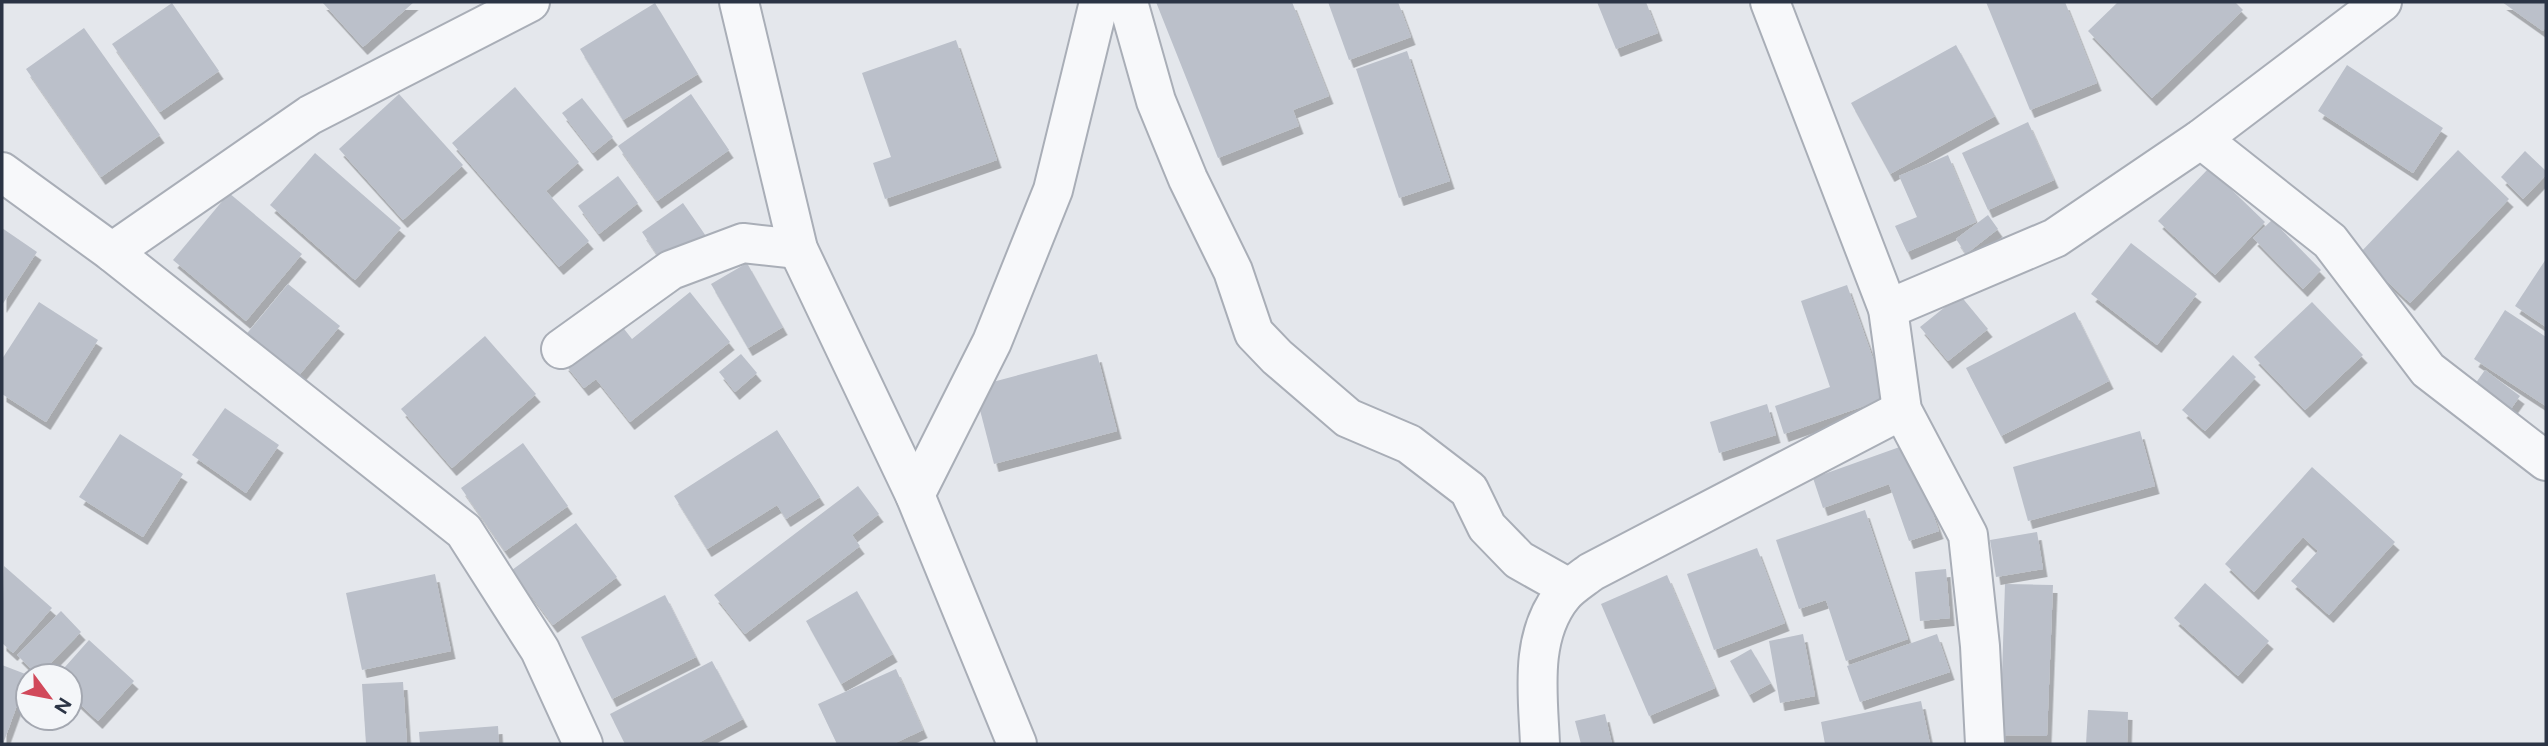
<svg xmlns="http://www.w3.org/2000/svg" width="2548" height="746" font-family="Figtree,sans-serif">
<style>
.building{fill:#bbc0ca;filter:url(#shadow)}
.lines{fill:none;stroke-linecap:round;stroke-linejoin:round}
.minor-casing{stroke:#a9aeb7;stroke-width:42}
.minor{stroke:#f7f8fa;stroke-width:38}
</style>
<defs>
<filter id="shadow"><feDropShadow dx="4.5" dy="8" stdDeviation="0" flood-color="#0004"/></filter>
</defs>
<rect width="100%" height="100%" fill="#e4e7ec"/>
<g class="building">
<path d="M322,2H414L363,47Z"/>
<path d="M1156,2H1292L1329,96L1293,110L1299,126L1218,158Z"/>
<path d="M1328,2H1398L1411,37L1349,60Z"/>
<path d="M1597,2H1646L1658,33L1616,49Z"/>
<path d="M1986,2H2065L2097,83L2030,110Z"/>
<path d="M2118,2H2235L2243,10L2152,98L2088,31Z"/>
<path d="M2502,2H2546V26L2543,31Z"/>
<path d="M172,3L219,71L160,112L112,44Z"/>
<path d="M655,3L698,74L623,120L580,49Z"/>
<path d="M84,28L160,135L101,177L26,69Z"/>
<path d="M956,40L997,160L885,199L873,163L891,157L862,73Z"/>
<path d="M1956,45L1995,116L1890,174L1851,103Z"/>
<path d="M1407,51L1450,181L1399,198L1356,69Z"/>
<path d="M2347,65L2443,128L2413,173L2318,111Z"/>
<path d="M515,87L579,162L546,191L589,241L559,267L452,143Z"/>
<path d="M399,94L463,165L403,220L339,149Z"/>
<path d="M691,94L729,150L657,201L618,146Z"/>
<path d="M582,98L613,137L593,153L562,113Z"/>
<path d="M2028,122L2054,180L1988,210L1962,153Z"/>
<path d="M2458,150L2509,199L2410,303L2359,254Z"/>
<path d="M2525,151L2546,171V175L2523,199L2501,177Z"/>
<path d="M315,153L401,228L355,280L270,205Z"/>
<path d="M1948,155L1976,222L1907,252L1895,226L1917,217L1899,176Z"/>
<path d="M2209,168L2265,222L2215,275L2158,221Z"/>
<path d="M618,176L638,203L599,234L578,206Z"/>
<path d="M229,193L302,254L246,321L173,260Z"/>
<path d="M683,203L708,239L666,268L642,232Z"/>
<path d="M1988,215L1998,229L1966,254L1956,239Z"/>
<path d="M2272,220L2321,270L2303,289L2253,238Z"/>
<path d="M2,228L37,252L2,305Z"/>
<path d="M2131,243L2197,294L2157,345L2091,294Z"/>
<path d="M2546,259V327L2515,306Z"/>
<path d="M747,263L783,327L748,348L711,284Z"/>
<path d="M288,284L340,326L296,379L244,337Z"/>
<path d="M1847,285L1887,398L1784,434L1775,406L1830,387L1801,301Z"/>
<path d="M690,292L730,342L630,422L596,379L584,388L564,363L617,320L632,339Z"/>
<path d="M1960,295L1988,329L1948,361L1920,327Z"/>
<path d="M39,302L98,340L46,422L2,394V359Z"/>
<path d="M2312,302L2363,355L2305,410L2254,357Z"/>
<path d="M2505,310L2546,337V406L2474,359Z"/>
<path d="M2075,312L2109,381L2001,436L1966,368Z"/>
<path d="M485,336L536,394L452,468L401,409Z"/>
<path d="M741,354L757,373L735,392L719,372Z"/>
<path d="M1097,354L1117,431L994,464L974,387Z"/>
<path d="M2233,355L2256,377L2205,431L2182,410Z"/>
<path d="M2485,370L2520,396L2508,413L2473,387Z"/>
<path d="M1767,404L1776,435L1719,453L1710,422Z"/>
<path d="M225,408L279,445L246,493L192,455Z"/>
<path d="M777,430L820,497L786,519L777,505L707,549L674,496Z"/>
<path d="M2140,431L2155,486L2028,521L2013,467Z"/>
<path d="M120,434L183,474L143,537L79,497Z"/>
<path d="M523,443L568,506L505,551L461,488Z"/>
<path d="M1908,444L1939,531L1909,541L1889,484L1823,508L1813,478Z"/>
<path d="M2312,467L2395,542L2329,615L2291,581L2318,551L2303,537L2254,592L2225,564Z"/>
<path d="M858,486L879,514L852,535L860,546L745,634L714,595Z"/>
<path d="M1865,510L1908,639L1846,661L1826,600L1799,609L1776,540Z"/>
<path d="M576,523L617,577L553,625L512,570Z"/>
<path d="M2037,532L2043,569L1996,577L1990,540Z"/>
<path d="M1757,548L1785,623L1714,650L1687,574Z"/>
<path d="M4,566L52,608L13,653L2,643Z"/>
<path d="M1946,569L1950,618L1920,621L1915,572Z"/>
<path d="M435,574L451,651L362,670L346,593Z"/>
<path d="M1667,575L1715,688L1649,716L1601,604Z"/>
<path d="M2205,583L2269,641L2238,676L2174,618Z"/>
<path d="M2005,584L2053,585L2047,736L2000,735Z"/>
<path d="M857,591L893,654L841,684L806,621Z"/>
<path d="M665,595L696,657L612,699L581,637Z"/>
<path d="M61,611L81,632L38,676L17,655Z"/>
<path d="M1803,634L1815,696L1780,703L1769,641Z"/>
<path d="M1937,634L1950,672L1860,702L1847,666Z"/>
<path d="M89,640L134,681L98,721L70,695V676H57Z"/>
<path d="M1751,649L1771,683L1749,695L1730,661Z"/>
<path d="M712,661L743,719L696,744H625L610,714Z"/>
<path d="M2,665L28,675L3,744H2Z"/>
<path d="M896,669L923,730L893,744H837L818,704Z"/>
<path d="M403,682L407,744H366L362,684Z"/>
<path d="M1921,701L1930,744H1825L1821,722Z"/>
<path d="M2088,710L2128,712L2127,744H2086Z"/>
<path d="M1605,714L1612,744H1581L1575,721Z"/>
<path d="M498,726L499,744H420L419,732Z"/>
</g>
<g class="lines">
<defs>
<g id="minor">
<path d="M739,2L798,249L915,495L1017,744"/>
<path d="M1128,2L1156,101L1188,179L1233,271L1254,333L1277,357L1348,418L1409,444L1469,490L1487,527L1519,560L1560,583L1562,596"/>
<path d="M1770,2L1888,309L1902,410L1968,535L1980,646L1985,744"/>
<path d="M2201,139L2330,241L2428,370L2546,461"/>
<path d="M2,172L112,252L464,531L540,650L583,744"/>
<path d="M112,252L310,115L530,2"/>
<path d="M1888,309L2055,238L2201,139L2382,2"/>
<path d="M561,349L671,270L743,243L798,249"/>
<path d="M915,495L992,342L1053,190L1099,2"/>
<path d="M1540,744C1538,695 1529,638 1562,596C1569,587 1582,579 1591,572L1902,410"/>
</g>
</defs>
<use href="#minor" class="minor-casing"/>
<use href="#minor" class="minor"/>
</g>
<rect width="2548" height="746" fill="none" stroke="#2b3445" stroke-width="7"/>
<g transform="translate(49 697) rotate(122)"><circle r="33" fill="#f4f6f9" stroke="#a4a8b1" stroke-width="2"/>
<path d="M0-5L12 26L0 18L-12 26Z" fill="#d1495b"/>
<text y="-10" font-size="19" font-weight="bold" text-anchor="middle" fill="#2b3445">N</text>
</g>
</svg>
